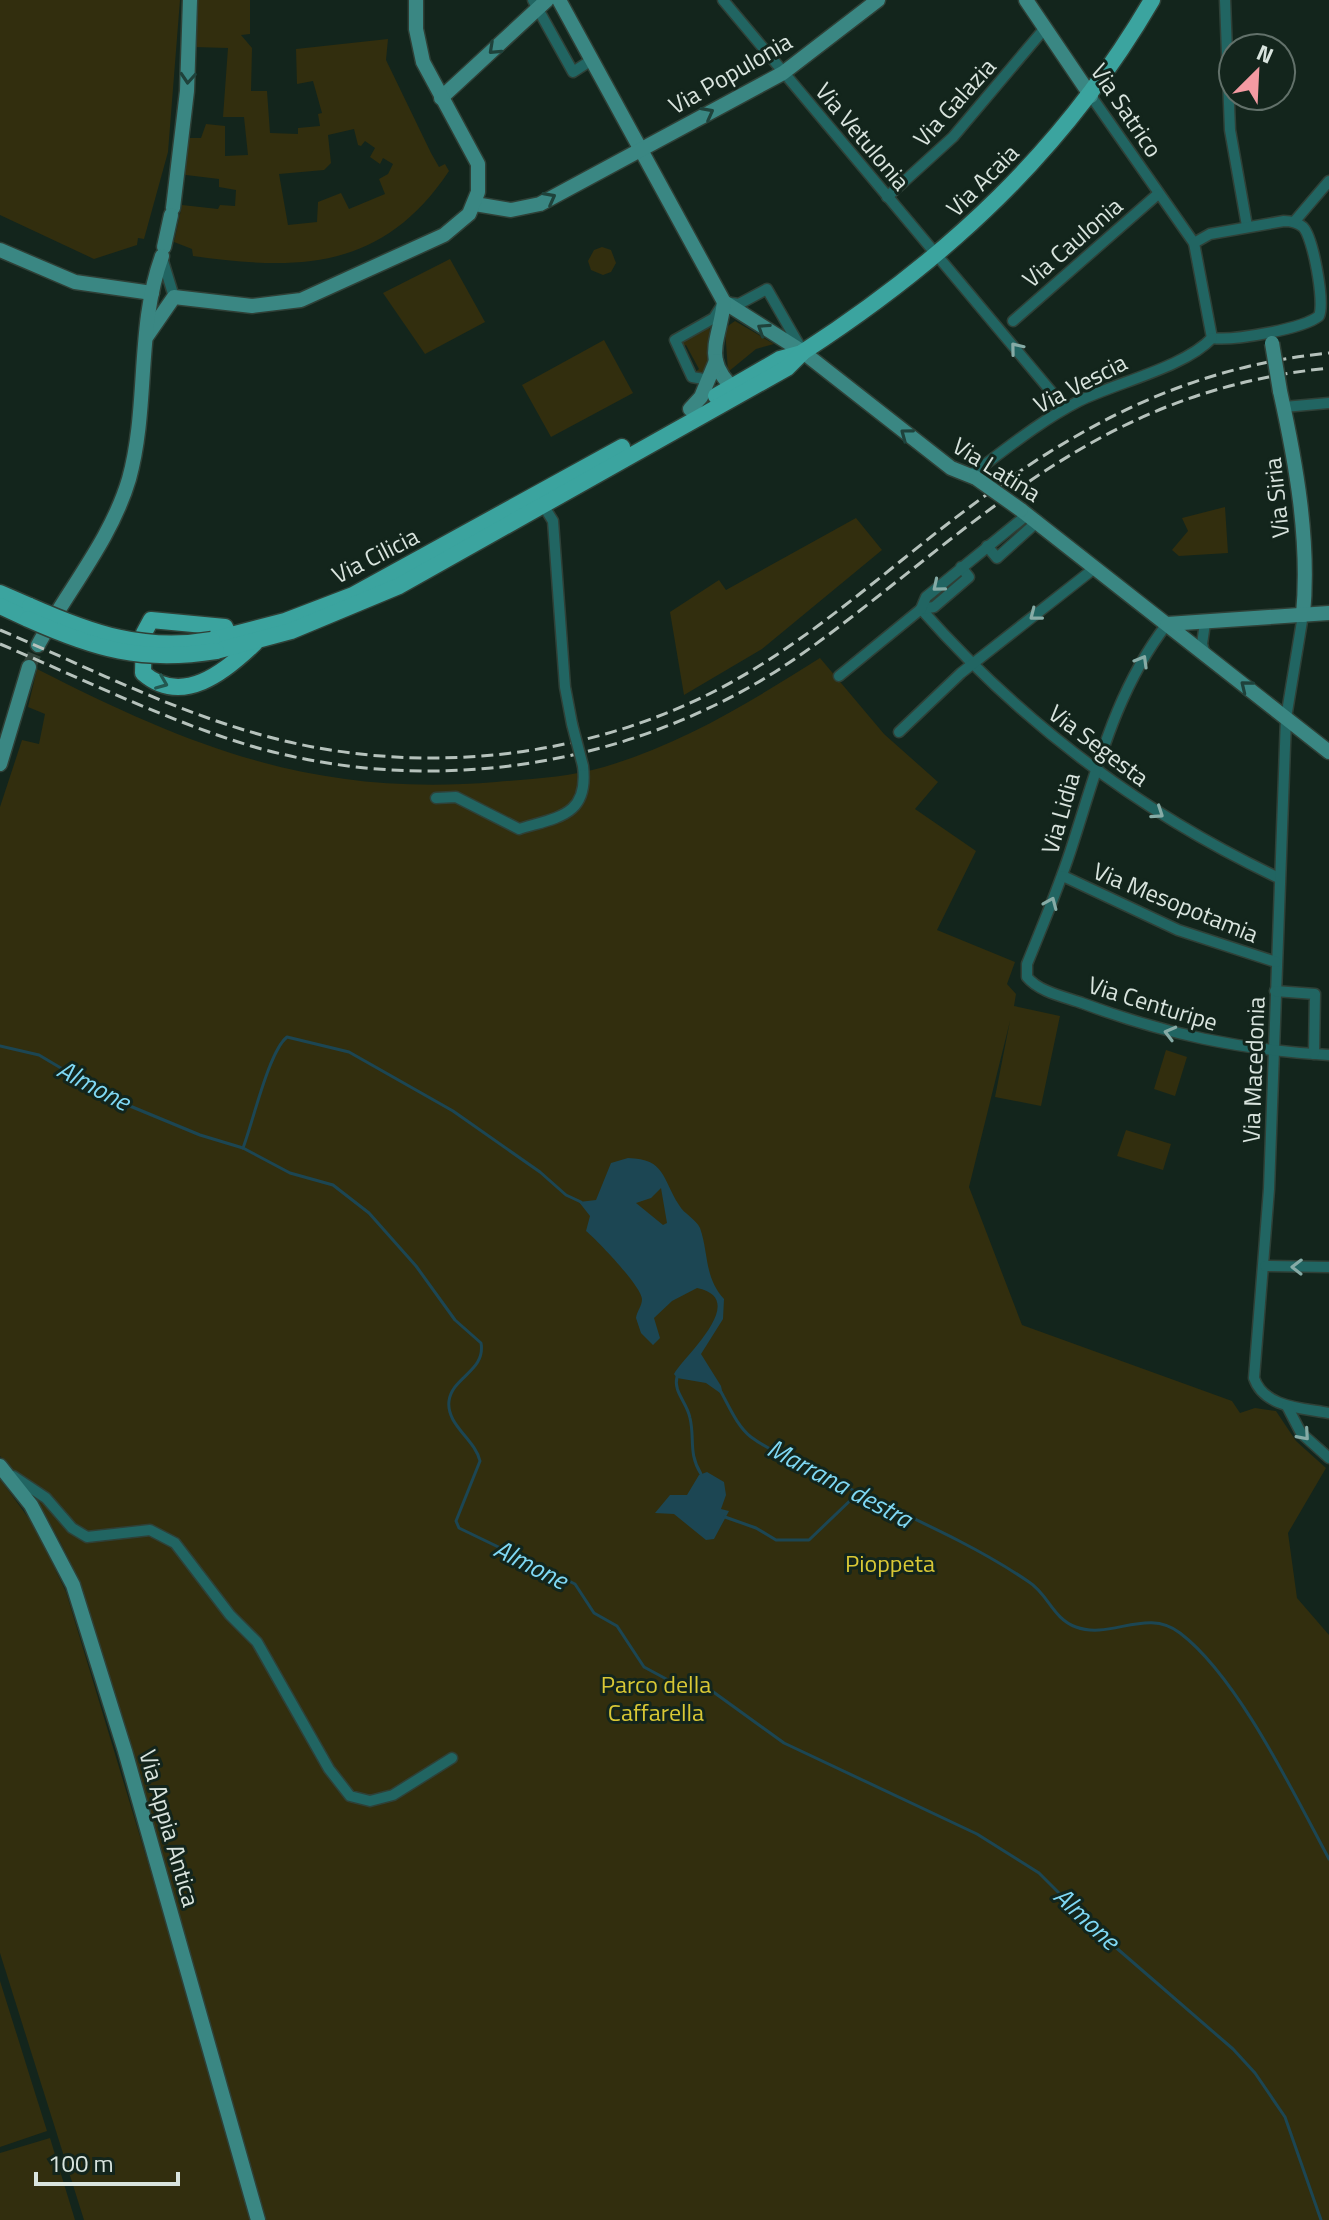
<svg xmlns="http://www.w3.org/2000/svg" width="1329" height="2220" font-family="'Titillium Web',sans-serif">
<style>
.green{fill:#322e0e;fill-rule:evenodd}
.water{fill:#1c4653;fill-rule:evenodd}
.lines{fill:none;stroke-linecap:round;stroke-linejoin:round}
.stream{stroke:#1c4653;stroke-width:3}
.secondary-tunnel{stroke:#314239;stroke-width:14;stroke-dasharray:14 7;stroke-linecap:butt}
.street-casing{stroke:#2f4037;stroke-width:13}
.secondary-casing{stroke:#2f4037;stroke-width:17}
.primary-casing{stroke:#2f4037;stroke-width:19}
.street{stroke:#216562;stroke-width:10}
.secondary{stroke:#3a8783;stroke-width:14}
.primary{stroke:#3ba49f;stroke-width:16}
.rail{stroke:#b6c2bc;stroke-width:3;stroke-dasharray:12 6;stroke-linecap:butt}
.street-bridge-casing{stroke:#2f4037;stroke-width:13;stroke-linecap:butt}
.secondary-bridge-casing{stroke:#2f4037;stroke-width:17;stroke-linecap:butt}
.primary-bridge-casing{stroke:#2f4037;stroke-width:19;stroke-linecap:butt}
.street-bridge{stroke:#216562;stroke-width:10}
.secondary-bridge{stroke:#3a8783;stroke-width:14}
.primary-bridge{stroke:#3ba49f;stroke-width:16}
.oneway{stroke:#1f423b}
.oneway2{stroke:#86aba6}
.oneway3{stroke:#235850}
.labels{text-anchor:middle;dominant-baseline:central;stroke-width:6;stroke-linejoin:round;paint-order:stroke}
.street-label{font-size:24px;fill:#d9e4de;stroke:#13251c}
.park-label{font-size:24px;fill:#d9c835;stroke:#13251c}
.water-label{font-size:26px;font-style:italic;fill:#7fd8f4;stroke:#13251c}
</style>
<rect width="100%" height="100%" fill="#13251c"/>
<g class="green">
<path d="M0,0H180L168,152L144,239L138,238L137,245L94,259L0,215Z"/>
<path d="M194,0H250V34L241,35L252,48L251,91H267L270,133L298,134V128L320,126L318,114L322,113L313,81L297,84L296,49L388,39L386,60L431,153L439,167L445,164L449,171C383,270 300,271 193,256L192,249L174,242L182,205L218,209L220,205L235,206L236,190L219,187V179L178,174L183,138H201L206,124L225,126V156L248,155L244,117H223L228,48L194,47ZM354,129L358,145L361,146L365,141L375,148L370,157L380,164L383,158L393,164L388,174L379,179L385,194L349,209L341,193L318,202L317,222L288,225L279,174L324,170L331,163L328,135Z"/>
<path d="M602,247L611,250L616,263L611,272L603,275L591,270L588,261L594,250Z"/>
<path d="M450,259L485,322L425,354L383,293Z"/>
<path d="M735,321L774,344L756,349L728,372L725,328Z"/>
<path d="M709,325L710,330L706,376L694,373L699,369L686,345L680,348L679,343Z"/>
<path d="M604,340L633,393L551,437L522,385Z"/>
<path d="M1225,507L1228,553L1179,556L1172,550L1188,531L1182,518Z"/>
<path d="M856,518L882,550L762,649L684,695L670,612L719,580L726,590Z"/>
<path d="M820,658L884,734L938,782L915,809L976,851L937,930L1015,962L1007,984L1016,994L1014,1006L1060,1016L1041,1106L995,1097L1010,1021L969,1187L1022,1325L1232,1401L1240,1413L1255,1408L1276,1411L1296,1441L1326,1468L1288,1533L1297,1598L1329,1635V2220H262L86,1601C67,1547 38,1498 0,1456V807L22,740L39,744L45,714L28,707L37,669C194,749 316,797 496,782C532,779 569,777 604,767C682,744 752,701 820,658Z"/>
<path d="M1166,1050L1187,1057L1175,1096L1154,1089Z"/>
<path d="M1126,1130L1171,1144L1163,1170L1117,1156Z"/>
<path d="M0,1479L35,1527L66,1592L211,2071L251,2220H84L0,1953Z"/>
<path d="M0,1981L47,2131L0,2147Z"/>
<path d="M50,2138L75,2220H0V2153Z"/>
</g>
<g class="water">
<path d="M628,1158C666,1159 662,1179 679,1205C684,1214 696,1219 700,1228C709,1254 704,1277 724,1299L723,1319L701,1354L721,1386L723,1395L706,1383L677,1378L674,1374C683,1357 751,1299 697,1288L672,1301L654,1318L660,1338L653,1345L641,1333L636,1318C637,1311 642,1306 642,1299C641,1286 599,1242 586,1231L590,1216L579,1202L596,1200L611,1163ZM661,1188L667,1223L663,1225L636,1203L651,1198Z"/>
<path d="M707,1472L724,1482L726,1495L721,1509L729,1511L714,1539L706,1540L674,1514L655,1513L670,1495H687L699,1475Z"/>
</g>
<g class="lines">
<g class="stream">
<path d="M0,1046L39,1055L113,1099L200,1135L243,1148L290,1173L333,1185L369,1213L416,1266L455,1320L481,1343C486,1371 452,1377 449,1401C446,1425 475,1439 480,1461L456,1521L459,1528L575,1584L594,1613L617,1626L644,1667L670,1681L712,1691L784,1743L977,1834L1039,1873L1098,1932L1233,2049L1255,2073L1285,2117L1321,2220"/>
<path d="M243,1148C253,1122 269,1051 287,1037L349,1052L453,1111L540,1172L566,1195L581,1202"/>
<path d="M677,1377C673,1392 687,1402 690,1418C695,1439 688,1453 701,1474"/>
<path d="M721,1392C729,1406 737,1426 751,1437C771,1452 797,1462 820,1474C889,1509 965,1538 1029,1582C1048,1594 1053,1619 1076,1627C1111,1640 1147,1607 1180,1633C1238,1677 1294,1794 1329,1859"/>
<path d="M725,1517L756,1528L776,1540H809L858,1493"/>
</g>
<path class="secondary-tunnel" d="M29,667L38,645"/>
<defs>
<g id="street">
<path d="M533,0L573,72L590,61"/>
<path d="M723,0L1065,408"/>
<path d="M1225,0L1230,130L1247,226"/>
<path d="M1091,96L1194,243"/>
<path d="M887,197L953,137L1045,28"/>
<path d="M1284,221C1291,221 1297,222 1303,227C1313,237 1325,302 1319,316C1303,329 1233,341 1212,338L1194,243L1210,234Z"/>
<path d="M1294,222L1329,181"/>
<path d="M163,261L174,297"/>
<path d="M1013,321L1158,194"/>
<path d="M709,380L692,377L675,340L714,318L724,302L739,304L767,289L802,350"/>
<path d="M1284,407L1329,403"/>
<path d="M971,475C1006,449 1040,421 1079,401C1118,382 1185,367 1212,338"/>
<path d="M543,505L553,521L565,687L572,724"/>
<path d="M987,546L997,558L1038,521"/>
<path d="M921,609C1022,723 1141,813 1279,878"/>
<path d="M921,609L934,607L969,577L961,567"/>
<path d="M1303,615L1286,718L1269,1189L1254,1378C1264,1408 1303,1408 1329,1413"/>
<path d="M1167,624C1116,690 1098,766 1073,843C1060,885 1043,924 1027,964V977C1039,992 1065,997 1082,1003C1164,1034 1242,1050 1329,1055"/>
<path d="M1205,654L1202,644L1205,623"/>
<path d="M839,676L921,609L926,597L1028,514"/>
<path d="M899,732L961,673L1096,567"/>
<path d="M436,798L456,797L519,829C558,817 589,816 583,766"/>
<path d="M1063,876L1178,930L1276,962"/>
<path d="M1275,991L1315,994L1314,1054"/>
<path d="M1265,1266L1329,1267"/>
<path d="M1287,1406L1301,1433L1329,1458"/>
<path d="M13,1476L46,1498L72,1528L87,1537L150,1530L175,1543L230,1615L257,1642L329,1769L350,1796L370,1801L393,1795L452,1758"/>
</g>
<g id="secondary">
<path d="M559,0L724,302L803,352L951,468L976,478"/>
<path d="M1026,0L1091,96"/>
<path d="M441,98L547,0"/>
<path d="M475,204L511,210L540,204L783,73L878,0"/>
<path d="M173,208L187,91L190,0"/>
<path d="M164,247L171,215"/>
<path d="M0,250L75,282L152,293"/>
<path d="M724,302C719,343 701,359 737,392"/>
<path d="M147,336L174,297L252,306L301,300L444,235L469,214L478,192V164L423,62L416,29V0"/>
<path d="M1280,391C1296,463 1310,541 1303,615"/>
<path d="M690,409L701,397L716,361"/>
<path d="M1021,510L1329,752"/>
<path d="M1167,624L1329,613"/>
<path d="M38,645C67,591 111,540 129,479C149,407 136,327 162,256"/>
<path d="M0,764L29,667"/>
<path d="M0,1466L31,1505L73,1585L125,1751L258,2220"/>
</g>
<g id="primary">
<path d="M716,396L780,359L802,353"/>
<path d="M0,593L30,606"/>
<path d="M0,606L28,619"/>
<path d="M229,636L225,627L151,620L144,633L143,673C182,707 225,672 255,643"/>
<path d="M212,640L285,621L353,595L622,447"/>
<path d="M216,651L291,631L399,586L787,368L803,352C948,258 1065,149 1152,0"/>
</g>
</defs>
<use href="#street" class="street-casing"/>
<use href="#secondary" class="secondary-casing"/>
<use href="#primary" class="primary-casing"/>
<use href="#street" class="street"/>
<use href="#secondary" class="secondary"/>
<use href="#primary" class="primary"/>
<g class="rail">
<path d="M0,630C85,666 169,709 258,734C409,777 576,762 715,691C785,655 846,605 907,556C1037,451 1158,370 1329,353"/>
<path d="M0,644C83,679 165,720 251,746C417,794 597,772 748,688C807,655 860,610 914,568C1047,462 1154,386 1329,368"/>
</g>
<defs>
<path id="street-bridge" d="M572,724L583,766"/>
<g id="secondary-bridge">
<path d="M1272,343L1280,391"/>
<path d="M976,478L1021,510"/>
</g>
<g id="primary-bridge">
<path d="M30,606C91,633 144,652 212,640"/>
<path d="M28,619C95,649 142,663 216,651"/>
</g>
</defs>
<use href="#street-bridge" class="street-bridge-casing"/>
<use href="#secondary-bridge" class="secondary-bridge-casing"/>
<use href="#primary-bridge" class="primary-bridge-casing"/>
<use href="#street-bridge" class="street-bridge"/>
<use href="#secondary-bridge" class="secondary-bridge"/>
<use href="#primary-bridge" class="primary-bridge"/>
</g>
<defs><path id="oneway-chevron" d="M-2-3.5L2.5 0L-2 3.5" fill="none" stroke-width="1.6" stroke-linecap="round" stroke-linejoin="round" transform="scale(2)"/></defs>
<g class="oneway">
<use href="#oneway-chevron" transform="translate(494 49) rotate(137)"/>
<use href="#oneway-chevron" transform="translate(188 78) rotate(94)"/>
<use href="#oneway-chevron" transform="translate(708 113) rotate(-28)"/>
<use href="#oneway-chevron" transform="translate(550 198) rotate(-28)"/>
<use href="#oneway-chevron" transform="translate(763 329) rotate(-147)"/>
<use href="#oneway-chevron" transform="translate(906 434) rotate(-143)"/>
<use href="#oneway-chevron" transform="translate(1246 686) rotate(-141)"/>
</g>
<g class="oneway2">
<use href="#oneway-chevron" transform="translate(1016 348) rotate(-129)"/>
<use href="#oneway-chevron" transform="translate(938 586) rotate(140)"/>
<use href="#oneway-chevron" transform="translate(1035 615) rotate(142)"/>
<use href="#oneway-chevron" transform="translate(1142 661) rotate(-60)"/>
<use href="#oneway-chevron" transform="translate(1158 813) rotate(34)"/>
<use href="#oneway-chevron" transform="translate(1051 903) rotate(-67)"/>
<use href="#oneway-chevron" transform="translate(1170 1033) rotate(-165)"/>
<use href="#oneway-chevron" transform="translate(1297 1267) rotate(-179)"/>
<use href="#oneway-chevron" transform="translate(1304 1435) rotate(49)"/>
</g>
<use class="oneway3" href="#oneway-chevron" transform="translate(162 683) rotate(22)"/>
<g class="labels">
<g class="street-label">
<text transform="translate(730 73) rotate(-30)">Via Populonia</text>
<text transform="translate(954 102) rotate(-48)">Via Galazia</text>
<text transform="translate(1127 110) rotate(56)">Via Satrico</text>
<text transform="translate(863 136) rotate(50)">Via Vetulonia</text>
<text transform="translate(982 180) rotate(-45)">Via Acaia</text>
<text transform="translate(1072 242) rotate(-41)">Via Caulonia</text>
<text transform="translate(1080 383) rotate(-27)">Via Vescia</text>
<text transform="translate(997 469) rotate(32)">Via Latina</text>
<text transform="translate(1276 498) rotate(-96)">Via Siria</text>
<text transform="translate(375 555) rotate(-27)">Via Cilicia</text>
<text transform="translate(1099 745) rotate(37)">Via Segesta</text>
<text transform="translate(1060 813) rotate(-74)">Via Lidia</text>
<text transform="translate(1176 902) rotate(22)">Via Mesopotamia</text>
<text transform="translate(1153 1003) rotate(17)">Via Centuripe</text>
<text transform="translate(1253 1070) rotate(-88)">Via Macedonia</text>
<text transform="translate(170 1828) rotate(74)">Via Appia Antica</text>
</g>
<g class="park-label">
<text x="890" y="1563">Pioppeta</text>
<text x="656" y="1684">Parco della<tspan x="656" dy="28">Caffarella</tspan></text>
</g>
<g class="water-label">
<text transform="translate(94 1085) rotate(28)">Almone</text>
<text transform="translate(840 1483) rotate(28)">Marrana destra</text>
<text transform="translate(531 1564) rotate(27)">Almone</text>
<text transform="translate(1087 1918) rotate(43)">Almone</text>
</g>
</g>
<g transform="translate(1257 72) rotate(24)"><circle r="38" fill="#13251c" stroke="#62716a" stroke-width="2"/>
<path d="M0-6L14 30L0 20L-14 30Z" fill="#f49aa2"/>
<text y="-12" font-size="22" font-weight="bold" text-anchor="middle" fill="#d9e4de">N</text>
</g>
<path d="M36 2172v12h142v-12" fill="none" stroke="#d9e4de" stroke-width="4"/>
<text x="48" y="2172" font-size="24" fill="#d9e4de" stroke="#13251c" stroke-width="6" paint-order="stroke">100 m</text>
</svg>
